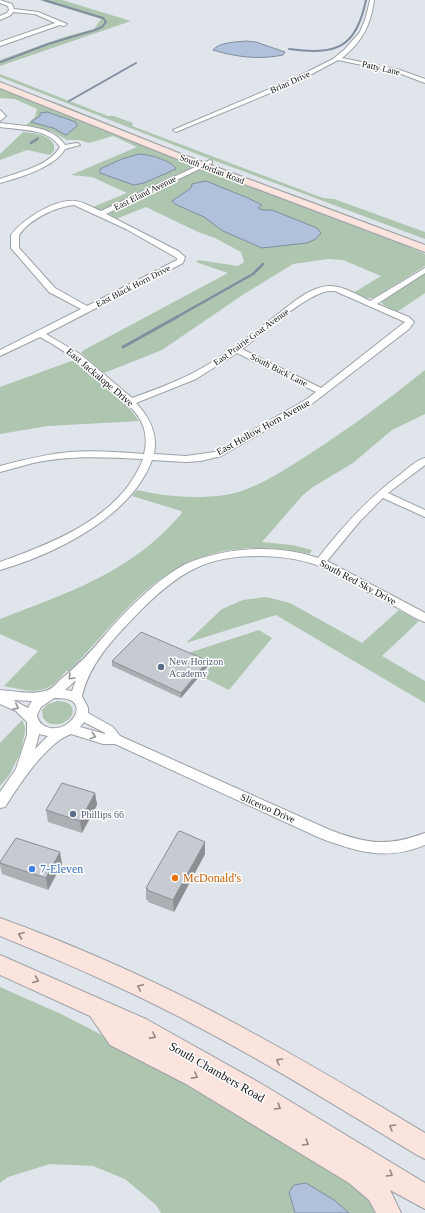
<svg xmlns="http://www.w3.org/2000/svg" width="425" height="1213" font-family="'Times New Roman',serif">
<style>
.green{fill:#aec5b0}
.water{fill:#b0c2db;stroke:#808ea0}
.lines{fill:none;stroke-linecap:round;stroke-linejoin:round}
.stream-far2{stroke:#808ea0;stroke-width:2}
.stream-far1{stroke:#808ea0;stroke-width:2.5}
.stream{stroke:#808ea0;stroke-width:3}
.minor-casing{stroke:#9ca1a6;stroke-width:2}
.secondary-casing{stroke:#9ca1a6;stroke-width:2}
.minor{fill:#fff;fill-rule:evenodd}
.secondary{fill:#fbe3de;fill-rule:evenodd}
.wall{fill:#aaafb4}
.shaded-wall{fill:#8b8e92}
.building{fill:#c6cbd1;stroke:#8b8e92}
.oneway{stroke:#949596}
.oneway2{stroke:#928584}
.service-dot{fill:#5c6f8a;stroke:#fff;stroke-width:1.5}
.shop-dot{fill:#3f7fe0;stroke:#fff;stroke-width:1.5}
.food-dot{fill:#e8710a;stroke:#fff;stroke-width:1.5}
.labels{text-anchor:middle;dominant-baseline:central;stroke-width:3;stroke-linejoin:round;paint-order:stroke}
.far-street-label{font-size:9px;fill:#111315;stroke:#fff}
.street-label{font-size:10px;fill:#111315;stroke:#fff}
.service-label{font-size:10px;fill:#4e5e75;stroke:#fff;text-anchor:start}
.near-shop-label{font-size:12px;fill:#366cbe;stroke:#fff;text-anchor:start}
.near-food-label{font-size:12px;fill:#c56008;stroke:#fff;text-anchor:start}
.near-street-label{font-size:12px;fill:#111315;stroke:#fff}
</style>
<rect width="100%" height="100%" fill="#e0e5eb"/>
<g class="green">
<path d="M39,0H62L131,21L0,66V60L64,37L94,29L101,19Z"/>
<path d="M0,74L108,116H114L133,123L132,126L323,198L334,199L425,232V239L202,156L0,77Z"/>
<path d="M0,87L188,164L192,168L106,209L99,210L93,207L127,193L92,177L71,175L137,147L113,136L89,143L79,140H67L51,131L25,126L35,117L37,109L15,99L0,98Z"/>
<path d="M33,95L60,104L193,158L198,161Z"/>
<path d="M23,132C34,133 48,134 54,145V151L50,155L27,150L0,160V154Z"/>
<path d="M199,170H208L375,232L425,254V266L374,298H364L353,293L381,276L343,260L328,259L293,264L241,296L162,350L104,373L81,353L84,350L228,273L196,262L198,260L238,266L244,262L241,252L215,238L198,232L146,207L116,219L110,216V212Z"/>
<path d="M265,186L295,195L425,244V246Z"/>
<path d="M425,273V293L397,312L382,304V300Z"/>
<path d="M74,360L129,408L139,421L48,426L0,434V387Z"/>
<path d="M425,370V414L392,430L353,463L313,487L303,495L262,542L292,545L312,550L310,554C262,543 211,546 169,573C130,598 101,639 69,671H66C46,697 34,692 4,686L38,651L0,634V619C70,592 132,572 182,513L181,511L132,496L137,490C166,497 196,499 225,495C249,492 274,476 294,464C340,435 383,404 425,370Z"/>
<path d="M266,597L290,603L362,643L399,610L419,621L382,656L425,681V703L276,615L186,643L222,609L243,600Z"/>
<path d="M259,630L272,638L229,690L203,677L211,666L185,654Z"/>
<path d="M57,701C67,701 75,705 72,715C66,724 58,726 48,723L43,718L42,710L48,704Z"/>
<path d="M22,720C29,731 22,737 22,749L10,774L0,786V743Z"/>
<path d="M0,987L61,1014L174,1072L363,1186L382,1213H161L156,1205L125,1179L93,1166L50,1164L8,1177L0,1183Z"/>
</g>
<g class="water">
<path d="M246,41L256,42L285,52L283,55C259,60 236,57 213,50C219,42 237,42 246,41Z"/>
<path d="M47,112L76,122L77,126L66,135L53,128L31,122L40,116V113Z"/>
<path d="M139,154C148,154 173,161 176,169L144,183L134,185L100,173V169L122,159Z"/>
<path d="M206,181L248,198L262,205L258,208L262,210H272L317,228L321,233L316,239L307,243L262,248L223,231L204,217L175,204L172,201L191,188L192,184Z"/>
<path d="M306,1183L334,1200L349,1213H295L289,1192L294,1185Z"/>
</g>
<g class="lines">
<g class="stream-far2">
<path d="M289,49C336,55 356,49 366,0"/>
<path d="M1,62L48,44L95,30L102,27L106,22L103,18L44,0"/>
<path d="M69,101L136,63"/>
<path d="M36,140L38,138"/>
</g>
<g class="stream-far1">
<path d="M31,143L37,139"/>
<path d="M175,318L253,274L263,264"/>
</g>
<path class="stream" d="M123,347L177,317"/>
<defs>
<g id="minor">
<path d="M0,0L12,4L14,9L38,12L67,24L64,26L60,25L0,46V42L55,23L35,14L13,12L11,15L0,20V16L7,13L9,10L8,6L0,3Z"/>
<path d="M370,0H374C371,25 362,42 342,58L400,70L425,79V83L396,72L338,60L297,82L188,127L176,132L173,130L293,79L333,59L344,50L360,32L366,17Z"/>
<path d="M0,110L6,116L0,121Z"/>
<path d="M0,123C21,126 52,125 65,145L77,143L80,145L65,149C55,167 19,178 0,183V179C19,172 49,166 60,147C48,128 20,130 0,127Z"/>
<path d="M210,160L212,161V163L106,214L178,251L185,257L183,263L46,334L80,354L132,398C160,388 187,378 212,362C235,348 256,331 278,314C293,303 308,288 328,286C342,285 358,295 370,301L425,268V273L377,304L409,317L414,322L409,329L313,403L221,456L201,461L186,462L152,460C131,517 55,554 0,570V562C53,543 121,517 143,459C106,457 69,455 33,463C22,466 11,469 0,472V466C23,460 46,454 70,452C95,450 120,452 144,454C147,443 146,431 141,421C133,406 117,395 104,384C82,365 65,350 40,337L0,356V350L81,309L49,292L11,248V235C23,219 55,199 75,201C84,202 93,208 101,211ZM74,205L126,229L177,258V260L87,306L55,288L19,248V235C30,219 55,207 74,205ZM329,291H335L405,322L321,388L242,349C262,334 306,294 329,291ZM237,353L316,392L307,399L215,452L186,456L154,454C158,434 150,418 136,403L196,379Z"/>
<path d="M425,458V465L388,493L425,510V517L383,498L360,521L327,561L425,613V622C416,619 407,613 398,608C374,595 351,580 326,569C292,553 231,551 196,568C176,577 157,594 141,610C117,635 90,661 82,696L88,708V713L113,727L120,736L330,830C367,844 387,847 425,833V845C387,861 357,852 320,838L115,744H103L71,734C46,743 19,785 5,807L0,808V792L16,769L27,735V722L16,711L0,704V690C14,691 32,695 45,691C51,690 56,684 60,680C78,665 90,653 105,635C124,612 162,574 190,562C230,547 278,544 318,558C343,526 369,497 402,473C408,468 417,460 425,458ZM76,680L72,691L65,690ZM54,698C58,698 63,698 67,699C91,705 65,739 43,725C39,722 38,720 37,715L41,707ZM13,700L32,701L28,708ZM84,722L105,733V734L80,727ZM39,734L48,736L35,749L39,735Z"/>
</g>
<g id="secondary">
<path d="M0,82L176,152L425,245V252L170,156L0,88Z"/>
<path d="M0,918C69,943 137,973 202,1006C278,1045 352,1089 425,1133V1159L417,1155C341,1109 266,1062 187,1021C127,989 63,962 0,936Z"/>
<path d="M0,955L146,1019L260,1083L425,1183V1209L390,1190L401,1213H376L369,1200L349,1183L186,1084L110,1045L90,1016L0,975Z"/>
</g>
</defs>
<use href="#minor" class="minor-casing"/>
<use href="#secondary" class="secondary-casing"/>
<use href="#minor" class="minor"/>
<use href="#secondary" class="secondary"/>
</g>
<g class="wall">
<path d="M112,661L208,666L181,698L112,666Z"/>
<path d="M95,793L97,805L82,833L48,822L46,810Z"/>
<path d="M205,842V854L174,912L148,902V900H146V888Z"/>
<path d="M0,862L62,864L48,890L2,874L0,865Z"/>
</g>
<g class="shaded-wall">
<path d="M208,661V666L181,698V693Z"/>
<path d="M95,793L97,805L82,833L80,821Z"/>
<path d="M205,842V854L174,912L173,900Z"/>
<path d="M60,852L62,864L48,890L46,878Z"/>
</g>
<g class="building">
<path d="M141,632L208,661L181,693L112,661Z"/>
<path d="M62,783L95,793L80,821L46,810Z"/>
<path d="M180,831L205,842L173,900L147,890L148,889L146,888L178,832Z"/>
<path d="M16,838L60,852L46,878L0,863V862Z"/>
</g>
<defs><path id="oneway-chevron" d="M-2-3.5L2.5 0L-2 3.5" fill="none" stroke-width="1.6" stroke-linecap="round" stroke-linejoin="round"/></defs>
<g class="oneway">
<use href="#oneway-chevron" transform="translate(71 677) rotate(135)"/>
<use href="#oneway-chevron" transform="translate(16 707) rotate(27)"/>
<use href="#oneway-chevron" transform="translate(93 736) rotate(17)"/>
</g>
<g class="oneway2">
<use href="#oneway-chevron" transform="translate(21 935) rotate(-158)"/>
<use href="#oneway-chevron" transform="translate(36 980) rotate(23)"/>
<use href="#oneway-chevron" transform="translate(140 987) rotate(-155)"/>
<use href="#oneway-chevron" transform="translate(153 1036) rotate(29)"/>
<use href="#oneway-chevron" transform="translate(279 1061) rotate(-150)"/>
<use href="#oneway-chevron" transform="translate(195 1076) rotate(29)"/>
<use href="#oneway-chevron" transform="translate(278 1107) rotate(31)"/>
<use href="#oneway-chevron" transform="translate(392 1127) rotate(-149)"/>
<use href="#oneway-chevron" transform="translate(306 1143) rotate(31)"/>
<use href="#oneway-chevron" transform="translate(390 1174) rotate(31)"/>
</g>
<g class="service-dot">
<circle cx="161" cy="667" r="4"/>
<circle cx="73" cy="814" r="4"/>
</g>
<circle class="shop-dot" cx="32" cy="869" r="4"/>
<circle class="food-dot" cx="175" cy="878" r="4"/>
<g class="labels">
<g class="far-street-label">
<text transform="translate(381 68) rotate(13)">Patty Lane</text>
<text transform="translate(290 82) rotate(-24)">Brian Drive</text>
<text transform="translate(212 169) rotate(21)">South Jordan Road</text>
<text transform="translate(145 193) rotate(-26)">East Eland Avenue</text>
<text transform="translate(133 286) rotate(-27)">East Black Horn Drive</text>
<text transform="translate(251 337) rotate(-36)">East Prairie Goat Avenue</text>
<text transform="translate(279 370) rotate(27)">South Buck Lane</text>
</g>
<g class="street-label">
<text transform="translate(100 377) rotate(40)">East Jackalope Drive</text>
<text transform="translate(263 427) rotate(-29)">East Hollow Horn Avenue</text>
<text transform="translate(358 582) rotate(28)">South Red Sky Drive</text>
<text transform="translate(268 808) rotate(24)">Sliceroo Drive</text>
</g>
<g class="service-label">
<text x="169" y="661">New Horizon<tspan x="169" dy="12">Academy</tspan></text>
<text x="81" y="814">Phillips 66</text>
</g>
<g class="near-shop-label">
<text x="40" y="869">7-Eleven</text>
</g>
<g class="near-food-label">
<text x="183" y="878">McDonald's</text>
</g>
<g class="near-street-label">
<text transform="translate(217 1072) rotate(30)">South Chambers Road</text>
</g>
</g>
</svg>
